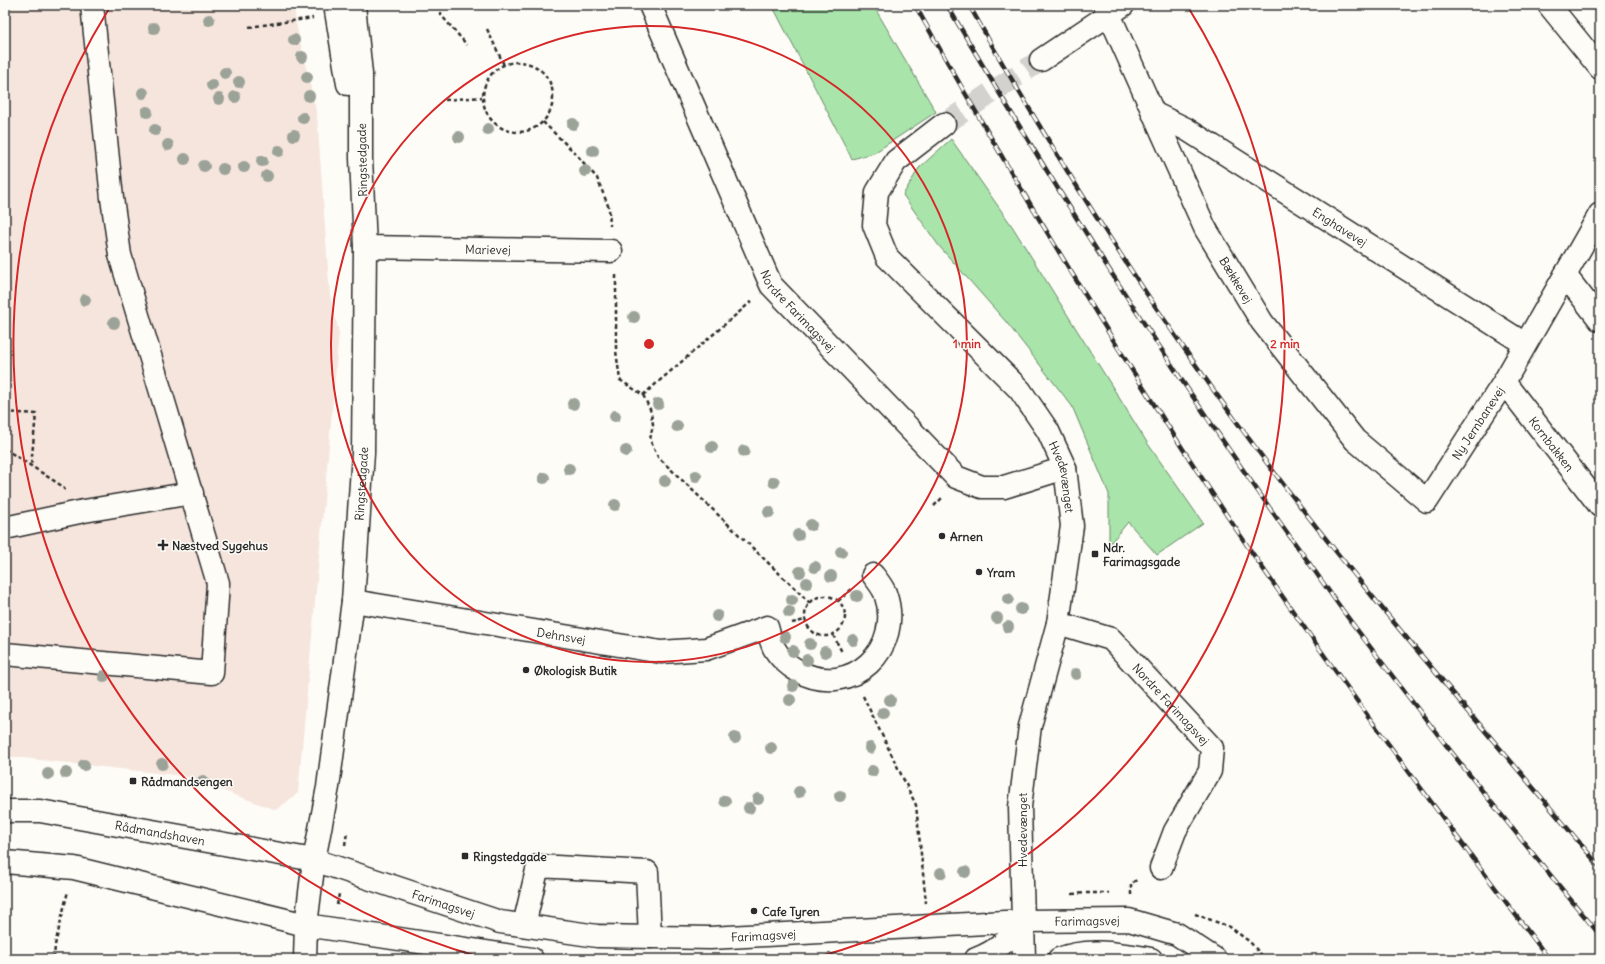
<svg xmlns="http://www.w3.org/2000/svg" width="1605" height="964" font-family="Delius,sans-serif">
<style>
.built{fill:#f6e5dd}
.green{fill:#a9e4aa;stroke:#6a886a}
.lines{fill:none;stroke-linecap:round;stroke-linejoin:round}
.minor-tunnel{stroke:#d3d2ce;stroke-width:22;stroke-dasharray:22 11;stroke-linecap:butt}
.minor-casing{stroke:#2b2b2b;stroke-width:25}
.major-casing{stroke:#2b2b2b;stroke-width:25}
.path{stroke:#2b2b2b;stroke-width:2.5;stroke-dasharray:4 3;stroke-linecap:butt}
.minor{stroke:#fdfcf7;stroke-width:22}
.major{stroke:#fdfcf7;stroke-width:22}
.rail-casing{stroke:#2b2b2b;stroke-width:4.5}
.rail{stroke:#fdfcf7;stroke-width:3;stroke-dasharray:9;stroke-linecap:butt}
.tree{fill:#9ba298}
.ring{fill:none;stroke:#d62828;stroke-width:2}
.poi-dot{fill:#2b2b2b;stroke:#fdfcf7;stroke-width:1.5}
.labels{text-anchor:middle;dominant-baseline:central;stroke-width:3;stroke-linejoin:round;paint-order:stroke}
.street-label{font-size:12px;fill:#2b2b2b;stroke:#fdfcf7}
.poi-label{font-size:12px;font-weight:bold;fill:#2b2b2b;stroke:#fdfcf7;text-anchor:start}
.centre{fill:#d62828;stroke:#fdfcf7;stroke-width:2}
.ring-label{font-size:12px;text-anchor:middle;font-weight:bold;fill:#d62828;stroke:#fdfcf7;stroke-width:3;stroke-linejoin:round;paint-order:stroke}
</style>
<rect width="100%" height="100%" fill="#fdfcf7"/>
<filter id="ink" filterUnits="userSpaceOnUse"><feTurbulence type="fractalNoise" baseFrequency=".025" numOctaves="2"/><feDisplacementMap in="SourceGraphic" scale="8" xChannelSelector="R" yChannelSelector="G"/><feConvolveMatrix kernelMatrix="1 2 1 2 8 2 1 2 1" color-interpolation-filters="sRGB"/></filter>
<g filter="url(#ink)">
<path class="built" d="M5,5H294L296,23L317,115L330,296L339,333L298,793L276,810L183,776L5,756Z"/>
<g class="green">
<path d="M772,5H873L936,112L874,153L852,159Z"/>
<path d="M951,139L1012,226L1148,444L1203,523L1157,555L1128,522L1109,545V494L1072,406L1007,323L939,246L903,195L919,168Z"/>
</g>
<g class="lines">
<path class="minor-tunnel" d="M944,124L1041,60"/>
<defs>
<g id="minor">
<path d="M335,5L348,84"/>
<path id="s1" d="M650,5L771,285L956,477L982,487H1004L1065,468"/>
<path id="s2" d="M1105,5L1205,228L1262,322L1355,440L1427,501L1504,382L1600,214"/>
<path d="M1549,5L1600,68"/>
<path d="M1041,60L1123,5"/>
<path id="s3" d="M1153,113L1186,129L1525,344"/>
<path id="s4" d="M944,124L896,161L877,192L874,225L887,257L1020,390L1048,431L1065,468L1072,526L1058,623L1030,726L1020,807L1024,959"/>
<path id="s5" d="M365,247L611,251"/>
<path d="M1565,275L1600,320"/>
<path id="s6" d="M1504,382L1600,506"/>
<path d="M5,528L84,511L192,493"/>
<path id="s7" d="M353,601L661,652L706,649L767,627C769,634 771,642 774,648C779,657 789,666 798,671C851,700 905,648 885,593C882,586 877,580 873,575"/>
<path id="s8" d="M1058,623L1111,639L1212,748L1210,771L1175,831L1161,868"/>
<path d="M5,654L212,673L218,583L120,255L112,198L92,5"/>
<path d="M524,925L538,866L647,872L650,937"/>
<path id="s9" d="M305,959L306,925L314,860L328,787L353,601L363,453L365,247L361,158V74L354,5"/>
</g>
<g id="major">
<path id="s10" d="M5,811H40L314,860L500,922L597,936L710,938L1024,921L1129,920L1177,934L1215,959"/>
<path d="M5,862L74,868L306,925L532,959"/>
<path d="M976,959C997,951 1011,939 1024,921"/>
<path d="M1059,959C1088,947 1121,954 1151,959"/>
</g>
</defs>
<use href="#minor" class="minor-casing"/>
<use href="#major" class="major-casing"/>
<g class="path">
<path d="M441,5V15L467,45"/>
<path d="M249,27L313,18"/>
<path d="M487,29L504,65"/>
<circle cx="518" cy="97" r="35"/>
<path d="M445,100L482,97"/>
<path d="M543,122L575,153L597,178L609,208L610,226"/>
<path d="M616,275V351L620,380L643,395L650,409L653,424L650,440L658,457L810,603"/>
<path d="M643,395L752,301"/>
<path d="M5,412L36,414L31,466"/>
<path d="M5,449L62,486L65,490"/>
<path d="M934,506L942,498"/>
<circle cx="825" cy="616" r="20"/>
<path d="M838,601L852,589"/>
<path d="M792,623L805,620"/>
<path d="M833,635L842,652"/>
<path d="M863,696L916,805L926,903"/>
<path d="M345,845L347,832"/>
<path d="M1072,894L1085,893H1109"/>
<path d="M1131,895V883L1139,879"/>
<path d="M337,905L339,894"/>
<path d="M1195,914L1230,927L1250,942L1265,959"/>
<path d="M54,959L55,945L68,891"/>
</g>
<use href="#minor" class="minor"/>
<use href="#major" class="major"/>
<defs>
<g id="rail">
<path d="M915,5C1020,192 1132,377 1253,554C1348,692 1448,826 1549,959"/>
<path d="M947,5C1054,188 1168,366 1291,538C1314,569 1335,601 1358,631C1436,734 1517,836 1600,935"/>
<path d="M969,5C1055,158 1151,307 1255,447C1363,592 1484,728 1600,867"/>
</g>
</defs>
<use href="#rail" class="rail-casing"/>
<use href="#rail" class="rail"/>
</g>
<g class="tree">
<circle cx="209" cy="20" r="6"/>
<circle cx="154" cy="28" r="6"/>
<circle cx="294" cy="40" r="6"/>
<circle cx="302" cy="57" r="6"/>
<circle cx="225" cy="73" r="6"/>
<circle cx="307" cy="77" r="6"/>
<circle cx="239" cy="82" r="6"/>
<circle cx="212" cy="85" r="6"/>
<circle cx="143" cy="93" r="6"/>
<circle cx="309" cy="96" r="6"/>
<circle cx="235" cy="97" r="6"/>
<circle cx="219" cy="99" r="6"/>
<circle cx="147" cy="112" r="6"/>
<circle cx="303" cy="118" r="6"/>
<circle cx="573" cy="124" r="6"/>
<circle cx="488" cy="129" r="6"/>
<circle cx="155" cy="130" r="6"/>
<circle cx="294" cy="135" r="6"/>
<circle cx="459" cy="137" r="6"/>
<circle cx="168" cy="145" r="6"/>
<circle cx="279" cy="151" r="6"/>
<circle cx="593" cy="151" r="6"/>
<circle cx="185" cy="159" r="6"/>
<circle cx="262" cy="161" r="6"/>
<circle cx="204" cy="166" r="6"/>
<circle cx="244" cy="167" r="6"/>
<circle cx="223" cy="169" r="6"/>
<circle cx="585" cy="171" r="6"/>
<circle cx="267" cy="176" r="6"/>
<circle cx="85" cy="300" r="6"/>
<circle cx="634" cy="317" r="6"/>
<circle cx="114" cy="323" r="6"/>
<circle cx="573" cy="404" r="6"/>
<circle cx="658" cy="404" r="6"/>
<circle cx="615" cy="416" r="6"/>
<circle cx="677" cy="426" r="6"/>
<circle cx="712" cy="447" r="6"/>
<circle cx="626" cy="451" r="6"/>
<circle cx="744" cy="451" r="6"/>
<circle cx="569" cy="469" r="6"/>
<circle cx="696" cy="476" r="6"/>
<circle cx="544" cy="478" r="6"/>
<circle cx="665" cy="481" r="6"/>
<circle cx="774" cy="482" r="6"/>
<circle cx="615" cy="505" r="6"/>
<circle cx="769" cy="512" r="6"/>
<circle cx="811" cy="525" r="6"/>
<circle cx="798" cy="535" r="6"/>
<circle cx="841" cy="552" r="6"/>
<circle cx="815" cy="567" r="6"/>
<circle cx="800" cy="572" r="6"/>
<circle cx="831" cy="576" r="6"/>
<circle cx="807" cy="583" r="6"/>
<circle cx="857" cy="596" r="6"/>
<circle cx="1008" cy="599" r="6"/>
<circle cx="792" cy="600" r="6"/>
<circle cx="1021" cy="609" r="6"/>
<circle cx="789" cy="612" r="6"/>
<circle cx="717" cy="616" r="6"/>
<circle cx="997" cy="618" r="6"/>
<circle cx="1008" cy="627" r="6"/>
<circle cx="785" cy="637" r="6"/>
<circle cx="853" cy="640" r="6"/>
<circle cx="810" cy="644" r="6"/>
<circle cx="793" cy="651" r="6"/>
<circle cx="825" cy="652" r="6"/>
<circle cx="807" cy="660" r="6"/>
<circle cx="1076" cy="674" r="6"/>
<circle cx="104" cy="676" r="6"/>
<circle cx="793" cy="686" r="6"/>
<circle cx="790" cy="700" r="6"/>
<circle cx="890" cy="700" r="6"/>
<circle cx="883" cy="713" r="6"/>
<circle cx="735" cy="738" r="6"/>
<circle cx="771" cy="748" r="6"/>
<circle cx="870" cy="748" r="6"/>
<circle cx="162" cy="764" r="6"/>
<circle cx="84" cy="765" r="6"/>
<circle cx="872" cy="771" r="6"/>
<circle cx="66" cy="773" r="6"/>
<circle cx="48" cy="774" r="6"/>
<circle cx="203" cy="781" r="6"/>
<circle cx="799" cy="792" r="6"/>
<circle cx="840" cy="796" r="6"/>
<circle cx="758" cy="799" r="6"/>
<circle cx="725" cy="801" r="6"/>
<circle cx="749" cy="808" r="6"/>
<circle cx="965" cy="872" r="6"/>
<circle cx="941" cy="873" r="6"/>
</g>
</g>
<g class="ring">
<circle cx="649" cy="344" r="318"/>
<path d="M484 958A636 636 0 0 1 110 7M1188 7A636 636 0 0 1 814 958"/>
</g>
<g class="poi-dot">
<circle cx="942" cy="536" r="4"/>
<path d="M161 539h4v4h4v4h-4v4h-4v-4h-4v-4h4z"/>
<rect x="1091" y="550" width="8" height="8" rx="2"/>
<circle cx="979" cy="572" r="4"/>
<circle cx="526" cy="670" r="4"/>
<rect x="129" y="777" width="8" height="8" rx="2"/>
<rect x="461" y="852" width="8" height="8" rx="2"/>
<circle cx="754" cy="911" r="4"/>
</g>
<g class="labels">
<g class="street-label">
<text transform="translate(362 160) rotate(-91)">Ringstedgade</text>
<text stroke="none"><textPath href="#s3" startOffset="219">Enghavevej</textPath></text>
<text stroke="none"><textPath href="#s5" startOffset="123">Marievej</textPath></text>
<text stroke="none"><textPath href="#s2" startOffset="305">Bækkevej</textPath></text>
<text stroke="none"><textPath href="#s1" startOffset="342">Nordre Farimagsvej</textPath></text>
<text stroke="none"><textPath href="#s2" startOffset="692">Ny Jernbanevej</textPath></text>
<text stroke="none"><textPath href="#s6" startOffset="78">Kornbakken</textPath></text>
<text stroke="none"><textPath href="#s4" startOffset="451">Hvedevænget</textPath></text>
<text stroke="none"><textPath href="#s9" startOffset="479">Ringstedgade</textPath></text>
<text stroke="none"><textPath href="#s7" startOffset="211">Dehnsvej</textPath></text>
<text stroke="none"><textPath href="#s8" startOffset="144">Nordre Farimagsvej</textPath></text>
<text transform="translate(1022 830) rotate(-90)">Hvedevænget</text>
<text stroke="none"><textPath href="#s10" startOffset="157">Rådmandshaven</textPath></text>
<text stroke="none"><textPath href="#s10" startOffset="450">Farimagsvej</textPath></text>
<text stroke="none"><textPath href="#s10" startOffset="1098">Farimagsvej</textPath></text>
<text stroke="none"><textPath href="#s10" startOffset="774">Farimagsvej</textPath></text>
</g>
<g class="poi-label">
<text x="950" y="536">Arnen</text>
<text x="172" y="545">Næstved Sygehus</text>
<text x="1103" y="547">Ndr.<tspan x="1103" dy="14">Farimagsgade</tspan></text>
<text x="987" y="572">Yram</text>
<text x="534" y="670">Økologisk Butik</text>
<text x="141" y="781">Rådmandsengen</text>
<text x="473" y="856">Ringstedgade</text>
<text x="762" y="911">Cafe Tyren</text>
</g>
</g>
<circle cx="649" cy="344" r="6" class="centre"/>
<g class="ring-label">
<text x="967" y="348">1 min</text>
<text x="1285" y="348">2 min</text>
</g>
<rect width="1605" height="964" fill="none" stroke="#fdfcf7" stroke-width="20"/>
<rect x="10" y="10" width="1585" height="944" fill="none" stroke="#2b2b2b" stroke-width="1.5" filter="url(#ink)"/>
</svg>
